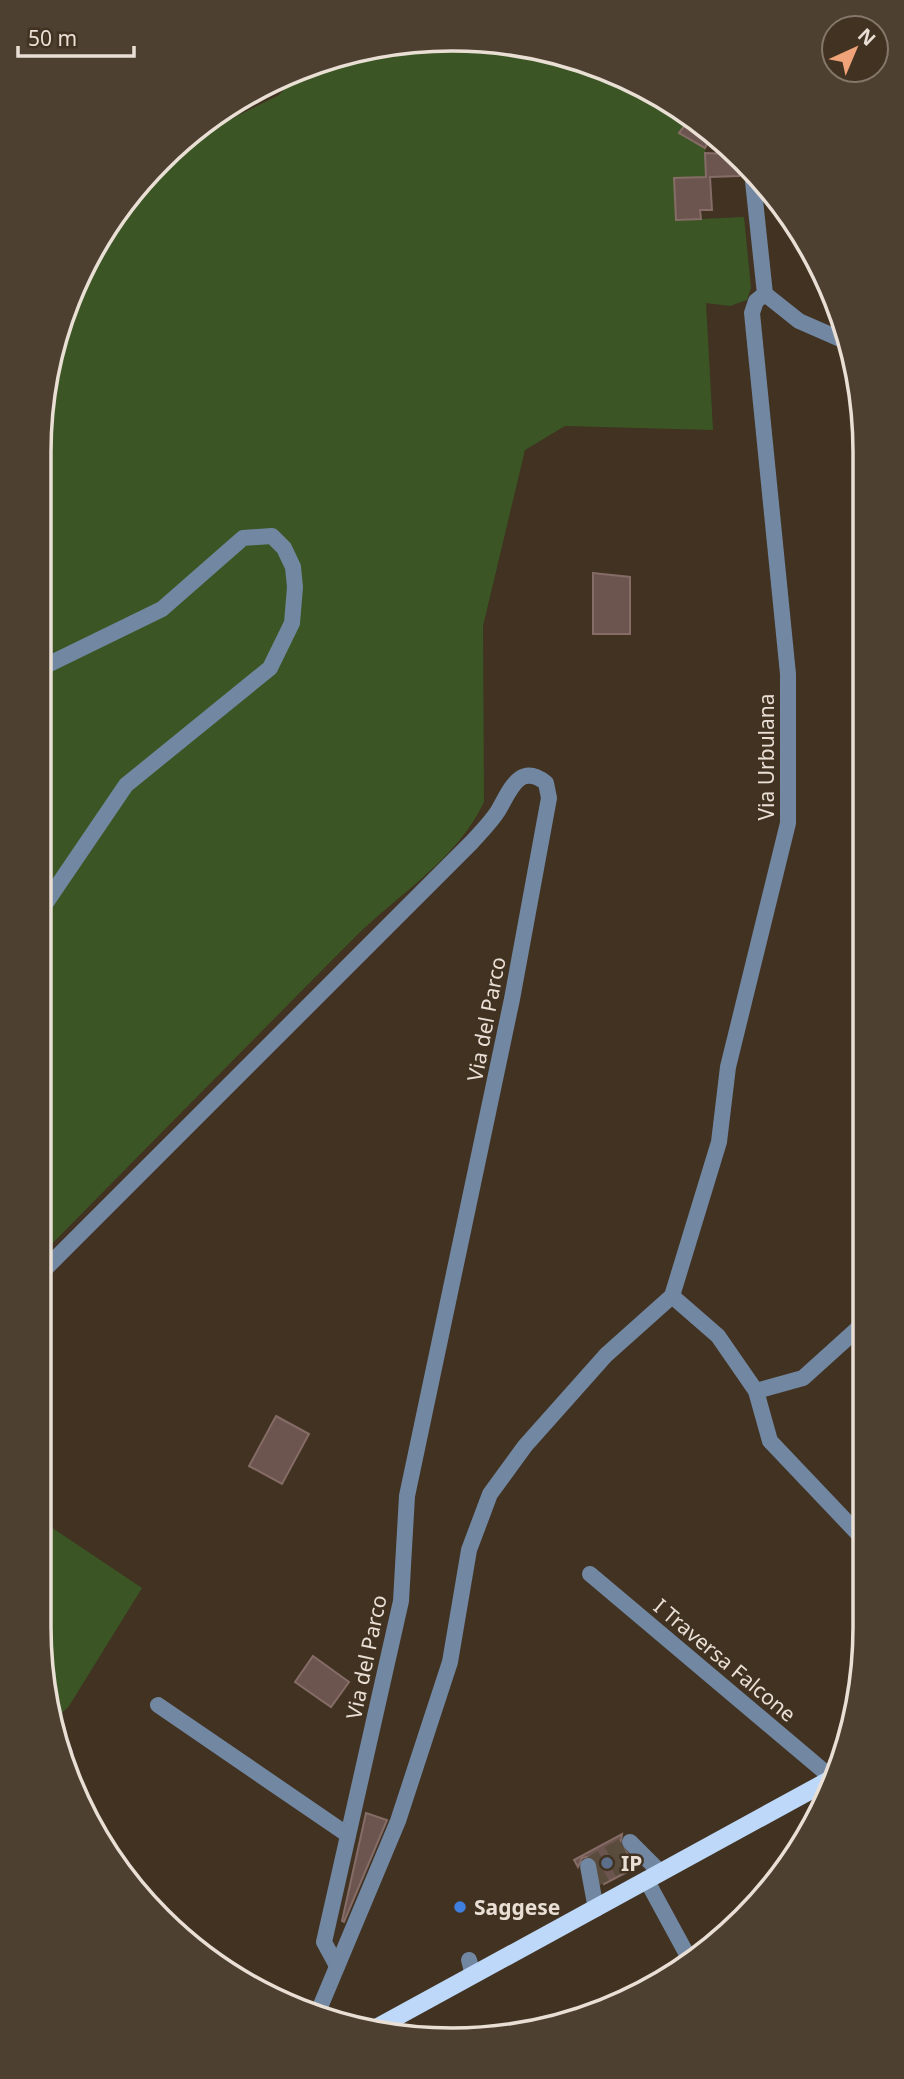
<svg xmlns="http://www.w3.org/2000/svg" width="904" height="2079" font-family="'Noto Sans',sans-serif">
<style>
.green{fill:#3b5624}
.building{fill:#6d554f;stroke:#856c66;stroke-width:2}
.lines{fill:none;stroke-linecap:round;stroke-linejoin:round}
.minor-tunnel{stroke:#5a4c3d;stroke-width:16;stroke-dasharray:16 8;stroke-linecap:butt}
.minor{stroke:#7287a1;stroke-width:16}
.major{stroke:#bdd8f8;stroke-width:18}
.service-dot{fill:#5c6f8a;stroke:#413222;stroke-width:2.5}
.shop-dot{fill:#3f7fe0;stroke:#413222;stroke-width:2.5}
.labels{text-anchor:middle;dominant-baseline:central;stroke-width:5;stroke-linejoin:round;paint-order:stroke}
.street-label{font-size:21px;fill:#e9dfd5;stroke:#413222}
.poi-label{font-size:21px;font-weight:bold;fill:#e9dfd5;stroke:#413222;text-anchor:start}
.rim{fill:none;stroke:#e9dfd5;stroke-width:3.5}
</style>
<rect width="100%" height="100%" fill="#413222"/>
<g class="green">
<path d="M425,39L585,61L668,105L688,121L680,133L705,148L706,177L674,179L676,220L744,217L751,288L747,300L730,306L706,303L713,430L565,426L525,450L483,626L484,802C458,858 399,894 356,936C250,1043 144,1150 39,1257V452L61,319L141,179L199,135L279,95L300,73Z"/>
<path d="M39,1519L142,1588L69,1706L54,1721L39,1627Z"/>
</g>
<g class="building">
<path d="M691,117L713,133L705,148L679,133Z"/>
<path d="M705,153L730,154L729,160H737L739,176L710,177L712,210H700L701,219L676,220L674,178L706,177Z"/>
<path d="M593,573L630,577V634H593Z"/>
<path d="M276,1416L309,1434L282,1484L249,1466Z"/>
<path d="M313,1656L349,1682L331,1707L295,1682Z"/>
<path d="M366,1813L387,1820L344,1922L342,1921Z"/>
<path d="M622,1834L620,1845L639,1866L604,1884L598,1863L592,1856L582,1858L578,1867L574,1860Z"/>
</g>
<g class="lines">
<g class="minor-tunnel">
<path d="M588,1866L630,1842"/>
<path d="M591,1881L641,1853"/>
</g>
<g class="minor">
<path d="M752,172L765,294"/>
<path d="M765,294L799,321L847,342"/>
<path d="M39,913L126,785L270,668L292,623L295,587L293,567L284,548L272,536L243,538L162,609L39,669"/>
<path d="M39,1275L472,842C481,832 491,822 498,811C510,791 519,762 546,783L549,798L512,999L407,1496L401,1601L324,1942L337,1966"/>
<path d="M672,1296L719,1142L728,1067L788,823V674L752,313L756,301L765,294"/>
<path d="M672,1296L718,1336L756,1391L770,1441L865,1541"/>
<path d="M756,1391L803,1378L865,1322"/>
<path d="M590,1574L832,1778"/>
<path d="M158,1705L348,1835"/>
<path d="M56,1733L65,1753L64,1766"/>
<path d="M630,1842L661,1873"/>
<path d="M588,1866L596,1909"/>
<path d="M647,1881L690,1960"/>
<path d="M469,1960L473,1975"/>
<path d="M318,2012L398,1821L450,1662L469,1550L490,1494L525,1446L606,1355L672,1296"/>
</g>
<path class="major" d="M369,2032L833,1778"/>
</g>
<circle class="service-dot" cx="607" cy="1863" r="7"/>
<circle class="shop-dot" cx="460" cy="1907" r="7"/>
<g class="labels">
<g class="street-label">
<text transform="translate(766 757) rotate(-90)">Via Urbulana</text>
<text transform="translate(486 1019) rotate(-79)">Via del Parco</text>
<text transform="translate(366 1657) rotate(-78)">Via del Parco</text>
<text transform="translate(725 1660) rotate(40)">I Traversa Falcone</text>
</g>
<g class="poi-label">
<text x="621" y="1863">IP</text>
<text x="474" y="1907">Saggese</text>
</g>
</g>
<path d="M0 0H904V2079H0ZM452 51H452A401 401 0 0 1 853 452V1627A401 401 0 0 1 452 2028H452A401 401 0 0 1 51 1627V452A401 401 0 0 1 452 51Z" fill="#4e4030" fill-rule="evenodd"/>
<path class="rim" d="M452 51H452A401 401 0 0 1 853 452V1627A401 401 0 0 1 452 2028H452A401 401 0 0 1 51 1627V452A401 401 0 0 1 452 51Z"/>
<g transform="translate(855 49) rotate(44)"><circle r="33" fill="#413222" stroke="#84776a" stroke-width="2"/>
<path d="M0-5L12 26L0 18L-12 26Z" fill="#f0a278"/>
<text y="-10" font-size="19" font-weight="bold" text-anchor="middle" fill="#e9dfd5">N</text>
</g>
<path d="M18 46v10h116v-10" fill="none" stroke="#e9dfd5" stroke-width="3.5"/>
<text x="28" y="46" font-size="21" fill="#e9dfd5" stroke="#413222" stroke-width="5" paint-order="stroke">50 m</text>
</svg>
